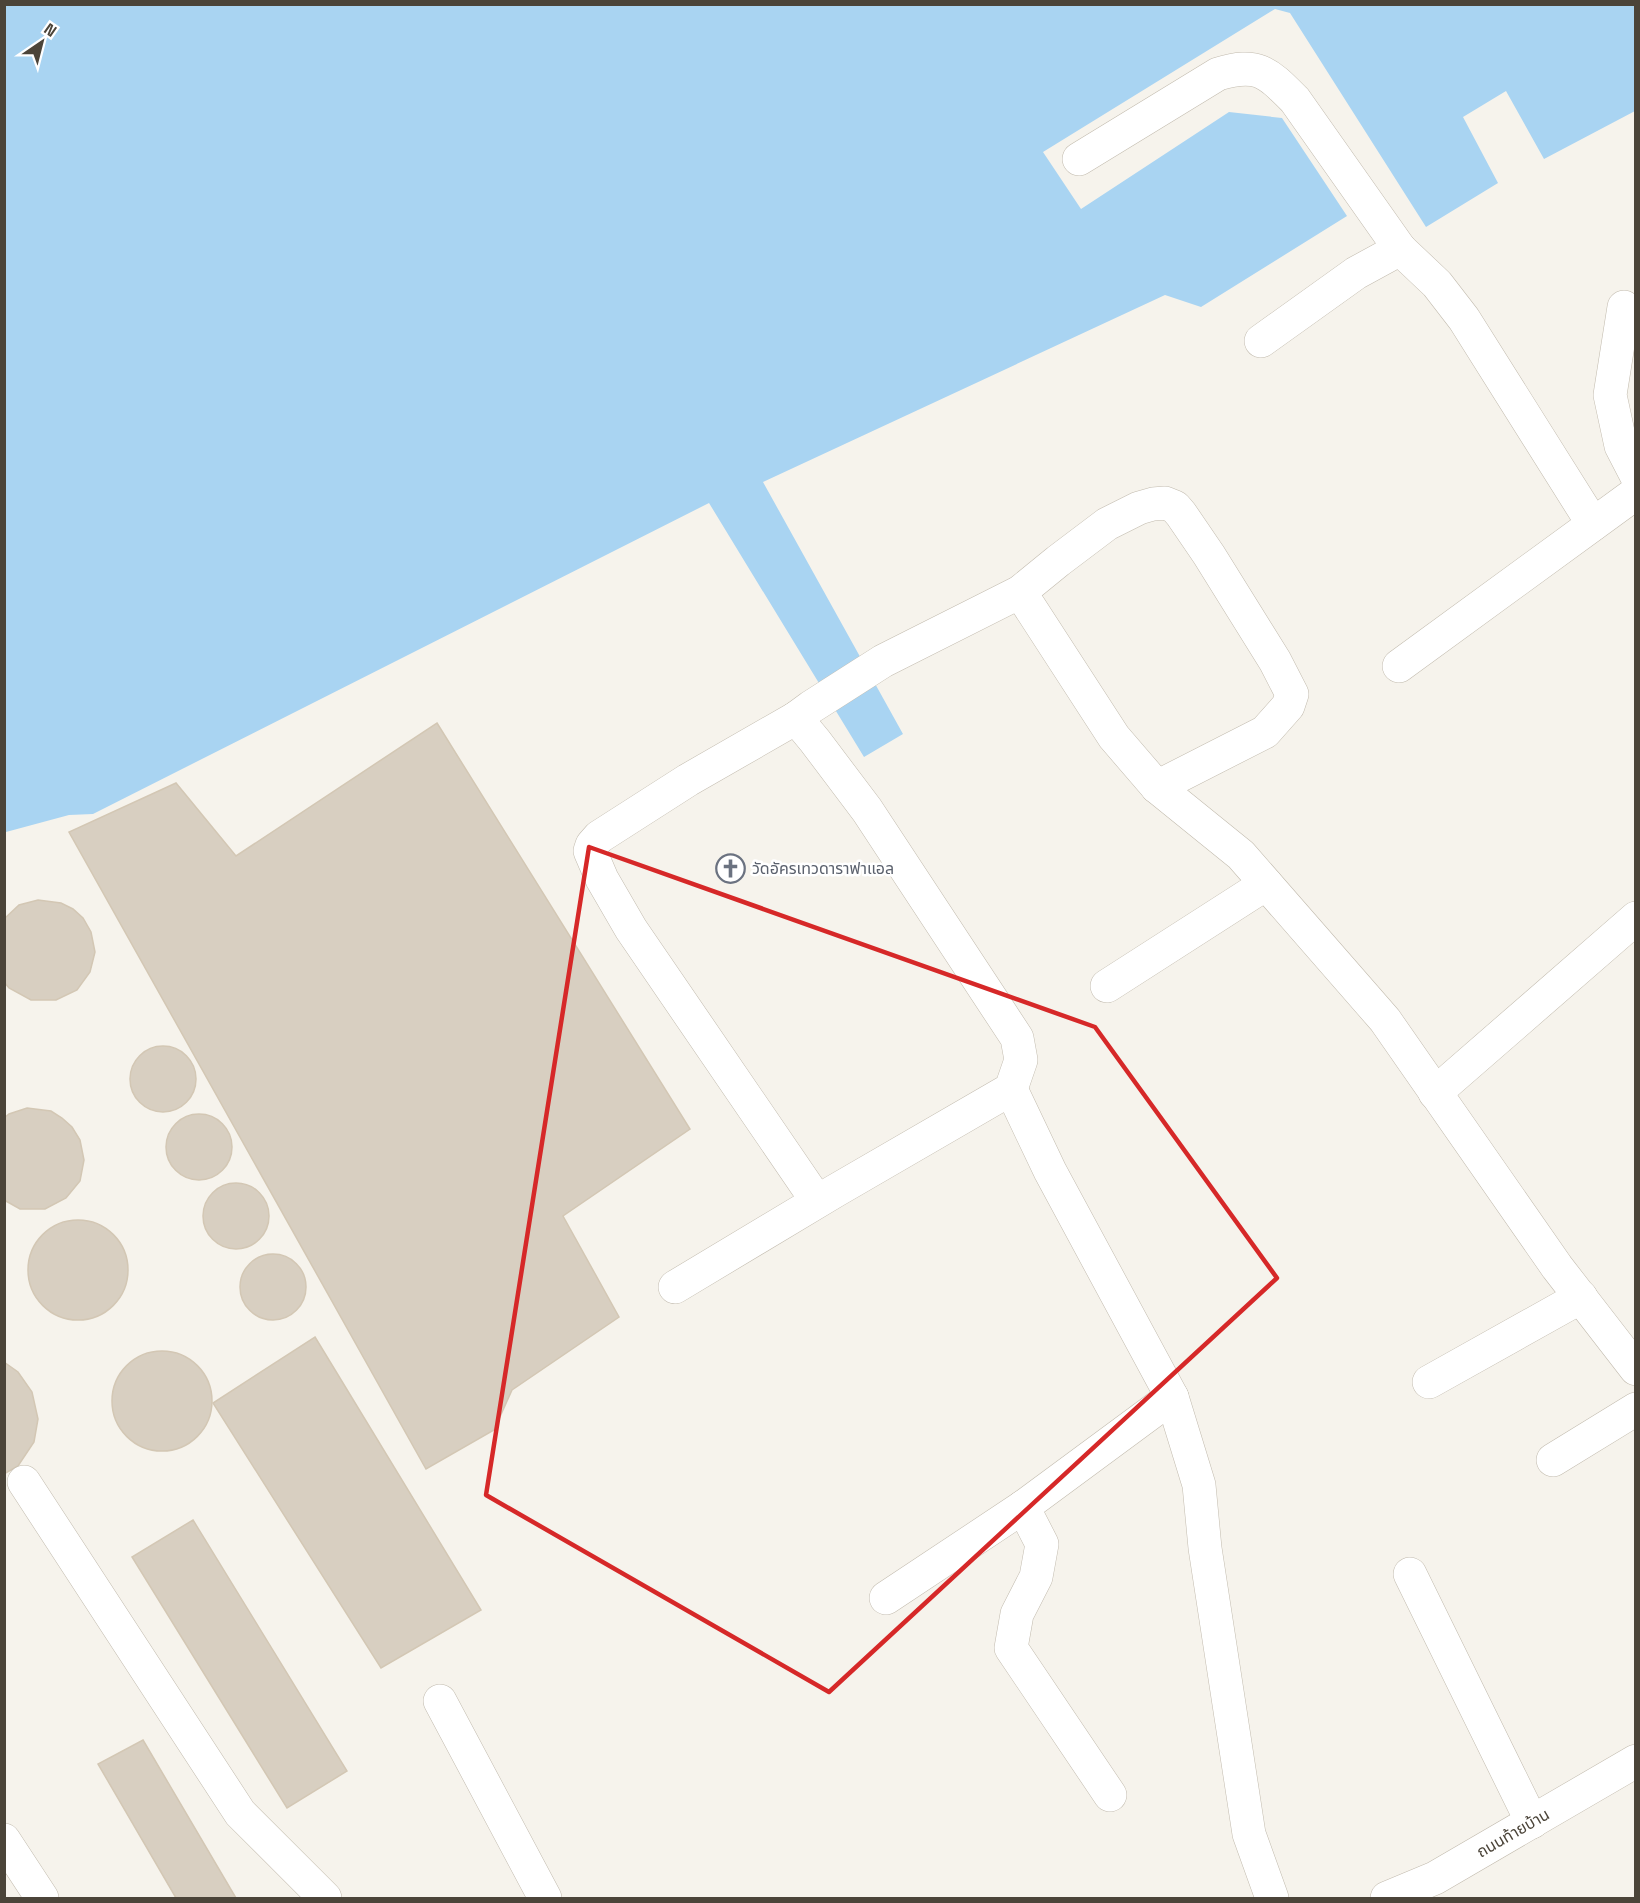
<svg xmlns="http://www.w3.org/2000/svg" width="1640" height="1903" font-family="'Space Grotesk','Noto Sans Thai',sans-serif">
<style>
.water{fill:#a9d4f2}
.building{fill:#d8cfc1;stroke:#d3c7b4;stroke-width:1.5}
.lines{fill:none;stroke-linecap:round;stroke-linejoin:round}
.minor-casing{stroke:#c2bbae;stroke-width:34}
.minor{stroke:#fff;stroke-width:33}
.marked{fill:none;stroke:#d62828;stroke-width:4.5;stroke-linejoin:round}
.labels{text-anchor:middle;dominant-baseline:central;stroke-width:5;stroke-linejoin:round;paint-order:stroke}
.worship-label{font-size:16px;fill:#5b616d;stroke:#fff;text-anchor:start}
.street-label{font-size:16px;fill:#4b4439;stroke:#fff}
</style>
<rect width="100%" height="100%" fill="#f6f3ec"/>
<path class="water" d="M4,5H1635V111L1544,159L1506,91L1463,117L1498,183L1426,227L1290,13L1275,9L1043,152L1081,209L1229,112L1282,118L1347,216L1201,307L1165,295L763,482L903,734L864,757L709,503L93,814L69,815L6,832Z"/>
<g class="building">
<path d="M437,723L690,1129L563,1216L619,1317L512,1390L494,1430L426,1469L69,832L176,783L236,856Z"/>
<path d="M38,900L61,903L73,909L83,918L91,932L95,952L90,972L77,990L56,1000H31L9,988L4,982V919L19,905Z"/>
<circle cx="163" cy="1079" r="33"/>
<path d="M27,1108L51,1111L62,1118L72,1127L80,1140L84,1160L80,1181L66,1198L45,1209H20L4,1200V1118L9,1114Z"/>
<circle cx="199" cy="1147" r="33"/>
<circle cx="236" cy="1216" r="33"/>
<circle cx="78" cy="1270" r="50"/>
<circle cx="273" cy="1287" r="33"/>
<path d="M315,1337L481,1610L381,1668L213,1403Z"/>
<circle cx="162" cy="1401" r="50"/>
<path d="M4,1362L18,1372L32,1392L38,1419L34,1442L18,1466L4,1474Z"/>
<path d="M193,1520L347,1771L287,1808L132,1557Z"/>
<path d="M143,1740L236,1898H176L98,1764Z"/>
</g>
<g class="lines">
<defs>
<g id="minor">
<path d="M1079,159L1218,74C1258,62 1267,72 1295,100L1400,249"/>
<path d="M1624,307L1610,395L1621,446L1636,475"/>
<path d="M1261,341L1356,273L1400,249L1437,284L1464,319L1593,524"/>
<path d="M1020,592L1114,737L1157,787L1241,855L1385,1020L1557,1267L1636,1369"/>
<path d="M1399,666L1636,493"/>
<path d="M1107,986L1266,884"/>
<path d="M1011,1089L1050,1171L1172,1397L1199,1485L1205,1548L1249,1834L1272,1898"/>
<path d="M1435,1093L1636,918"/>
<path d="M817,1201L631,929L602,879L590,851L592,845L599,837L688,780L796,718L811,707L883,661L1020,592L1058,561L1107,524L1139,508L1153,504L1165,503L1175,507L1181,514L1209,555L1275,661L1292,694L1288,706L1265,732L1157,787"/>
<path d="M675,1287L835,1191L1011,1089L1021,1060L1017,1038L867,810L815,741L796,718"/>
<path d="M1429,1382L1581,1297"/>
<path d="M1553,1460L1636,1409"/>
<path d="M24,1482L240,1813L325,1898"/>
<path d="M1410,1574L1532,1822"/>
<path d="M886,1598L1023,1507"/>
<path d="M440,1701L545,1898"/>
<path d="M1110,1795L1011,1648L1017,1614L1036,1577L1042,1544L1023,1507L1172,1397"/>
<path d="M4,1840L42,1898"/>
<path d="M1387,1898L1435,1878L1636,1761"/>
</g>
</defs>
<use href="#minor" class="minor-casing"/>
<use href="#minor" class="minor"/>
</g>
<path class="marked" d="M589,847L1095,1027L1277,1278L829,1692L486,1495Z"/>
<defs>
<symbol id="church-ring" viewBox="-11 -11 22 22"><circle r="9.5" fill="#fff" stroke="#6b7280" stroke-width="1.5"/><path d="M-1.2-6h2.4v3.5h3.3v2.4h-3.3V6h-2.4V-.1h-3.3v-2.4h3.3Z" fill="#6b7280"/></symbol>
</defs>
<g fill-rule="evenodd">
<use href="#church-ring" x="714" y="852" width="33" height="33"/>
</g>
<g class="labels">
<g class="worship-label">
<text x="752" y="868">วัดอัครเทวดาราฟาแอล</text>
</g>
<g class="street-label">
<text transform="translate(1513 1833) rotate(-30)">ถนนท้ายบ้าน</text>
</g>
</g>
<rect width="1640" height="1903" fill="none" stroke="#4b4439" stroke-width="12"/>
<g transform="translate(42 42) rotate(35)" stroke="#ffffff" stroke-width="4.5" paint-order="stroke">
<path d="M0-4.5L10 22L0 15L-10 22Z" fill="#4b4439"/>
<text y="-9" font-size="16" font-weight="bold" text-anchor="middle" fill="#4b4439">N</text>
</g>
</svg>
